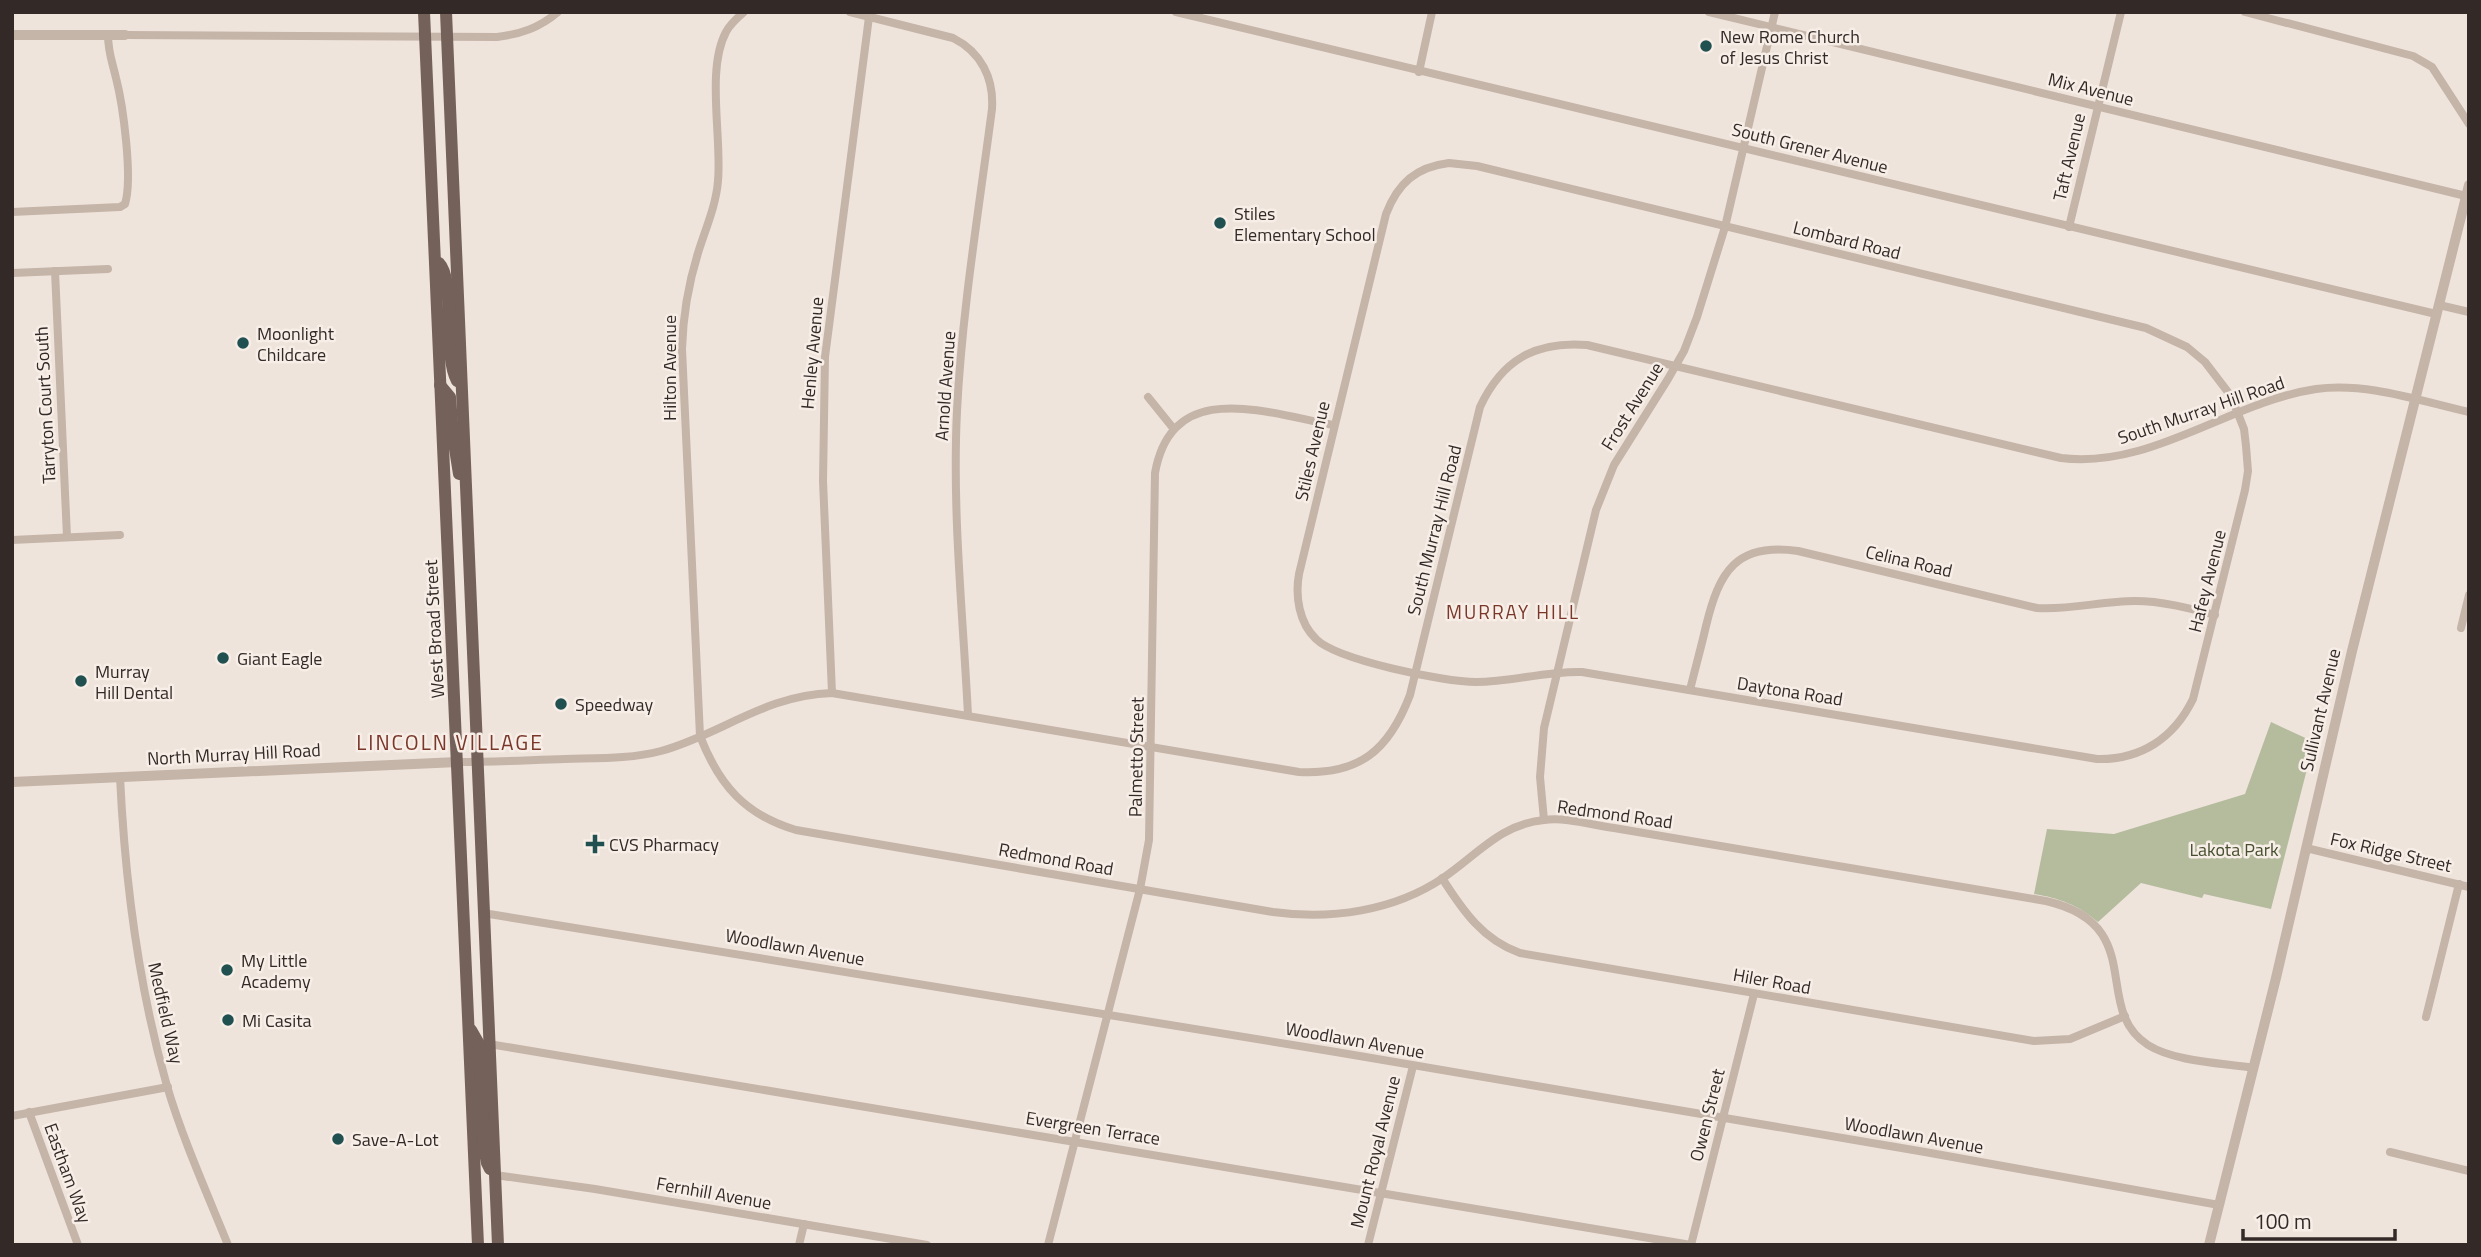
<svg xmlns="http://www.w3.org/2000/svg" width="2481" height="1257" font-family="'Titillium Web',sans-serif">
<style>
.green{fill:#b4bc9d}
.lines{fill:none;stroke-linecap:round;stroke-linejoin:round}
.minor{stroke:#c5b4a8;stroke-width:8}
.tertiary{stroke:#c5b4a8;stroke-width:10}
.primary{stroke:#74615a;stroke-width:12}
.poi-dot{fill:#215050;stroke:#f7eee7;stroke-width:2.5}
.labels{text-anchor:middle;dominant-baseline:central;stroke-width:5;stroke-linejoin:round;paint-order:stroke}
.poi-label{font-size:18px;fill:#332a28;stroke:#f7eee7;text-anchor:start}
.street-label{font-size:18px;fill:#332a28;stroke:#f7eee7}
.park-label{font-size:18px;fill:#454f2e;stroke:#f7eee7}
.neighbourhood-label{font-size:19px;letter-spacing:2px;fill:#7a3729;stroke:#f7eee7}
.quarter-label{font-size:21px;letter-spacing:2px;fill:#7a3729;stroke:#f7eee7}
</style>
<rect width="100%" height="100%" fill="#efe4db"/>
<path class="green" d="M2271,722L2314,742L2271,909L2204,894L2202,898L2141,883L2098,922C2078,905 2059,898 2034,894L2047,829L2114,834L2245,794Z"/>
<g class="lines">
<g class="minor">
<path d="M744,12C737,18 730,24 726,32C706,69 722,138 718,181C716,206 705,230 698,253C688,285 683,316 682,349L700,736C719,785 745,815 796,830L1273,912C1331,920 1394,911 1443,878C1477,855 1501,824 1544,820C1566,817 1592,825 1614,828L2046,901C2150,925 2090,1008 2148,1045C2175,1062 2223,1063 2254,1068"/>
<path d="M850,12L953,38C981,52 994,78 992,109C979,209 962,310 957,411C952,512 963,615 968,715"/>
<path d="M1176,12L2436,314"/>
<path d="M1709,12L2466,196"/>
<path d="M2245,12L2413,56L2432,67L2469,124"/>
<path d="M125,35L497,37C521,34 539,28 558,12"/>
<path d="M1419,72L1432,12"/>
<path d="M1449,163L1477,166L2146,328L2187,347L2205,362L2231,396L2244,429L2246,446L2248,471L2245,490L2193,699C2174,738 2141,760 2097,759L1582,672C1546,671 1511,682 1476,682C1444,682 1337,660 1316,639C1299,623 1295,596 1299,574L1386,214C1398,183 1416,167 1449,163Z"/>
<path d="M12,212L120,207L125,204C133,178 123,105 116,78C112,61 108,52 108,35"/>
<path d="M2069,227L2121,12"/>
<path d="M55,271L67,537"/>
<path d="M12,273L108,269"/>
<path d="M2439,305L2469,312"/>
<path d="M1148,397L1173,428"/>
<path d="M12,540L120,535"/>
<path d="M2461,628L2469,595"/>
<path d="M1690,690C1695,669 1701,648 1706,626C1719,572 1736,542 1798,551L2037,608C2071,610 2102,601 2135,601C2161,601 2189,608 2215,615"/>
<path d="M832,693L823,481L825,357L869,17"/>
<path d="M458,762C494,762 530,760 565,759C597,758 631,759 661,751C722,734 765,695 832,693L1299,772C1360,775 1389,750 1410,695L1480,407C1502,360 1535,341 1587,345L2061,458C2152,469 2229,402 2316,389C2367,382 2420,401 2469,412"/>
<path d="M120,777C125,882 138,985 167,1086C183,1140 207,1193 228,1245"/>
<path d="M1544,820L1540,777L1544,728L1596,510L1614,465L1668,379L1684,351L1697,317L1725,227L1775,12"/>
<path d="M2306,848L2469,887"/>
<path d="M1442,878C1463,911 1483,940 1520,953L2034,1041L2070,1039L2125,1016"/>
<path d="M483,913L1336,1052L1925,1152L2219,1205"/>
<path d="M2426,1017L2459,884"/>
<path d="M489,1044L1691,1245L1754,994"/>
<path d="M29,1112L78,1245"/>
<path d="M12,1116L168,1087"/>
<path d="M2390,1152L2469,1171"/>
<path d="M495,1175L595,1189L927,1245"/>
<path d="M799,1245L804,1224"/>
<path d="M1048,1245L1140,889L1149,840L1155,473C1172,377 1266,413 1333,425"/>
<path d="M1368,1245L1413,1066"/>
</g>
<g class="tertiary">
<path d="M12,35H125"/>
<path d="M12,782L458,762"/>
<path d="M2209,1245L2276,978L2352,651L2469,185"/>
</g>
<g class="primary">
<path d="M424,12L478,1245"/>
<path d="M446,12L498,1245"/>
<path d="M439,263C456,280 442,353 457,381"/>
<path d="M440,385L450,397L453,436L459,474"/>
<path d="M471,1030L479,1044L484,1148L487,1163L490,1169"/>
</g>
</g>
<g class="poi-dot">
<circle cx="1706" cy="46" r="7"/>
<circle cx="1220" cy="223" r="7"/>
<circle cx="243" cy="343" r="7"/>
<circle cx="223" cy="658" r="7"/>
<circle cx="81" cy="681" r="7"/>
<circle cx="561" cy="704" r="7"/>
<path d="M591.5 833.5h7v7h7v7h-7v7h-7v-7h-7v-7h7z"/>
<circle cx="227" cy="970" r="7"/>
<circle cx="228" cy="1020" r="7"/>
<circle cx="338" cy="1139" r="7"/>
</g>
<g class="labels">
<g class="poi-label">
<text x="1720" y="36">New Rome Church<tspan x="1720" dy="21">of Jesus Christ</tspan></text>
<text x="1234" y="213">Stiles<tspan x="1234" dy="21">Elementary School</tspan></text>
<text x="257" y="333">Moonlight<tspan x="257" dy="21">Childcare</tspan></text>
<text x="237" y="658">Giant Eagle</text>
<text x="95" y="671">Murray<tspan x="95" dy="21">Hill Dental</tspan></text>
<text x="575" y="704">Speedway</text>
<text x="609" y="844">CVS Pharmacy</text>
<text x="241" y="960">My Little<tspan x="241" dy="21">Academy</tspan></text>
<text x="242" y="1020">Mi Casita</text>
<text x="352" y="1139">Save-A-Lot</text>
</g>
<g class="street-label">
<text transform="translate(2091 89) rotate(14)">Mix Avenue</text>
<text transform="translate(1810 148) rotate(14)">South Grener Avenue</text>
<text transform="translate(2069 157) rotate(-77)">Taft Avenue</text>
<text transform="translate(1847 240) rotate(14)">Lombard Road</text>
<text transform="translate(812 353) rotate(-85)">Henley Avenue</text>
<text transform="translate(669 368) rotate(-90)">Hilton Avenue</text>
<text transform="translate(945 386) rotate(-86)">Arnold Avenue</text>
<text transform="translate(45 405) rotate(-93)">Tarryton Court South</text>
<text transform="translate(1632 406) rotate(-58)">Frost Avenue</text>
<text transform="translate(2201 410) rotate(-19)">South Murray Hill Road</text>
<text transform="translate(1312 451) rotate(-77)">Stiles Avenue</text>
<text transform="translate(1434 530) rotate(-76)">South Murray Hill Road</text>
<text transform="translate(1909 561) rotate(13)">Celina Road</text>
<text transform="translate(2207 581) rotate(-76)">Hafey Avenue</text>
<text transform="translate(434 629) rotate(-93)">West Broad Street</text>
<text transform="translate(1790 691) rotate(9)">Daytona Road</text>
<text transform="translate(2320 710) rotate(-77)">Sullivant Avenue</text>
<text transform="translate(234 754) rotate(-3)">North Murray Hill Road</text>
<text transform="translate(1136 757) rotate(-89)">Palmetto Street</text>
<text transform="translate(1615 814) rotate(8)">Redmond Road</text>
<text transform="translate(2391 852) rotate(13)">Fox Ridge Street</text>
<text transform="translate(1056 859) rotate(10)">Redmond Road</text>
<text transform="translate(795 947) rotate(10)">Woodlawn Avenue</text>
<text transform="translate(1772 981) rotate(10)">Hiler Road</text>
<text transform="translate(166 1013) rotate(77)">Medfield Way</text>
<text transform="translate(1355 1040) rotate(10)">Woodlawn Avenue</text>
<text transform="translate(1707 1115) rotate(-76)">Owen Street</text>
<text transform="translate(1093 1128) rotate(9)">Evergreen Terrace</text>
<text transform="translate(1914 1135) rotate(10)">Woodlawn Avenue</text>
<text transform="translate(1375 1152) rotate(-76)">Mount Royal Avenue</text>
<text transform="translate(68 1173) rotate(70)">Eastham Way</text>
<text transform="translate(714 1193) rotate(10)">Fernhill Avenue</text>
</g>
<g class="park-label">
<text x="2234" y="849">Lakota Park</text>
</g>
<g class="neighbourhood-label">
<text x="1513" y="611">MURRAY HILL</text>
</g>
<g class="quarter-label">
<text x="450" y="742">LINCOLN VILLAGE</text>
</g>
</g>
<rect width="2481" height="1257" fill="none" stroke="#332a28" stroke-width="28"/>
<path d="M2243 1229v10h152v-10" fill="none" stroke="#332a28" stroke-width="3.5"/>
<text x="2254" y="1229" font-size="21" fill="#332a28" stroke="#f7eee7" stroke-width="5" paint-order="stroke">100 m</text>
</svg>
